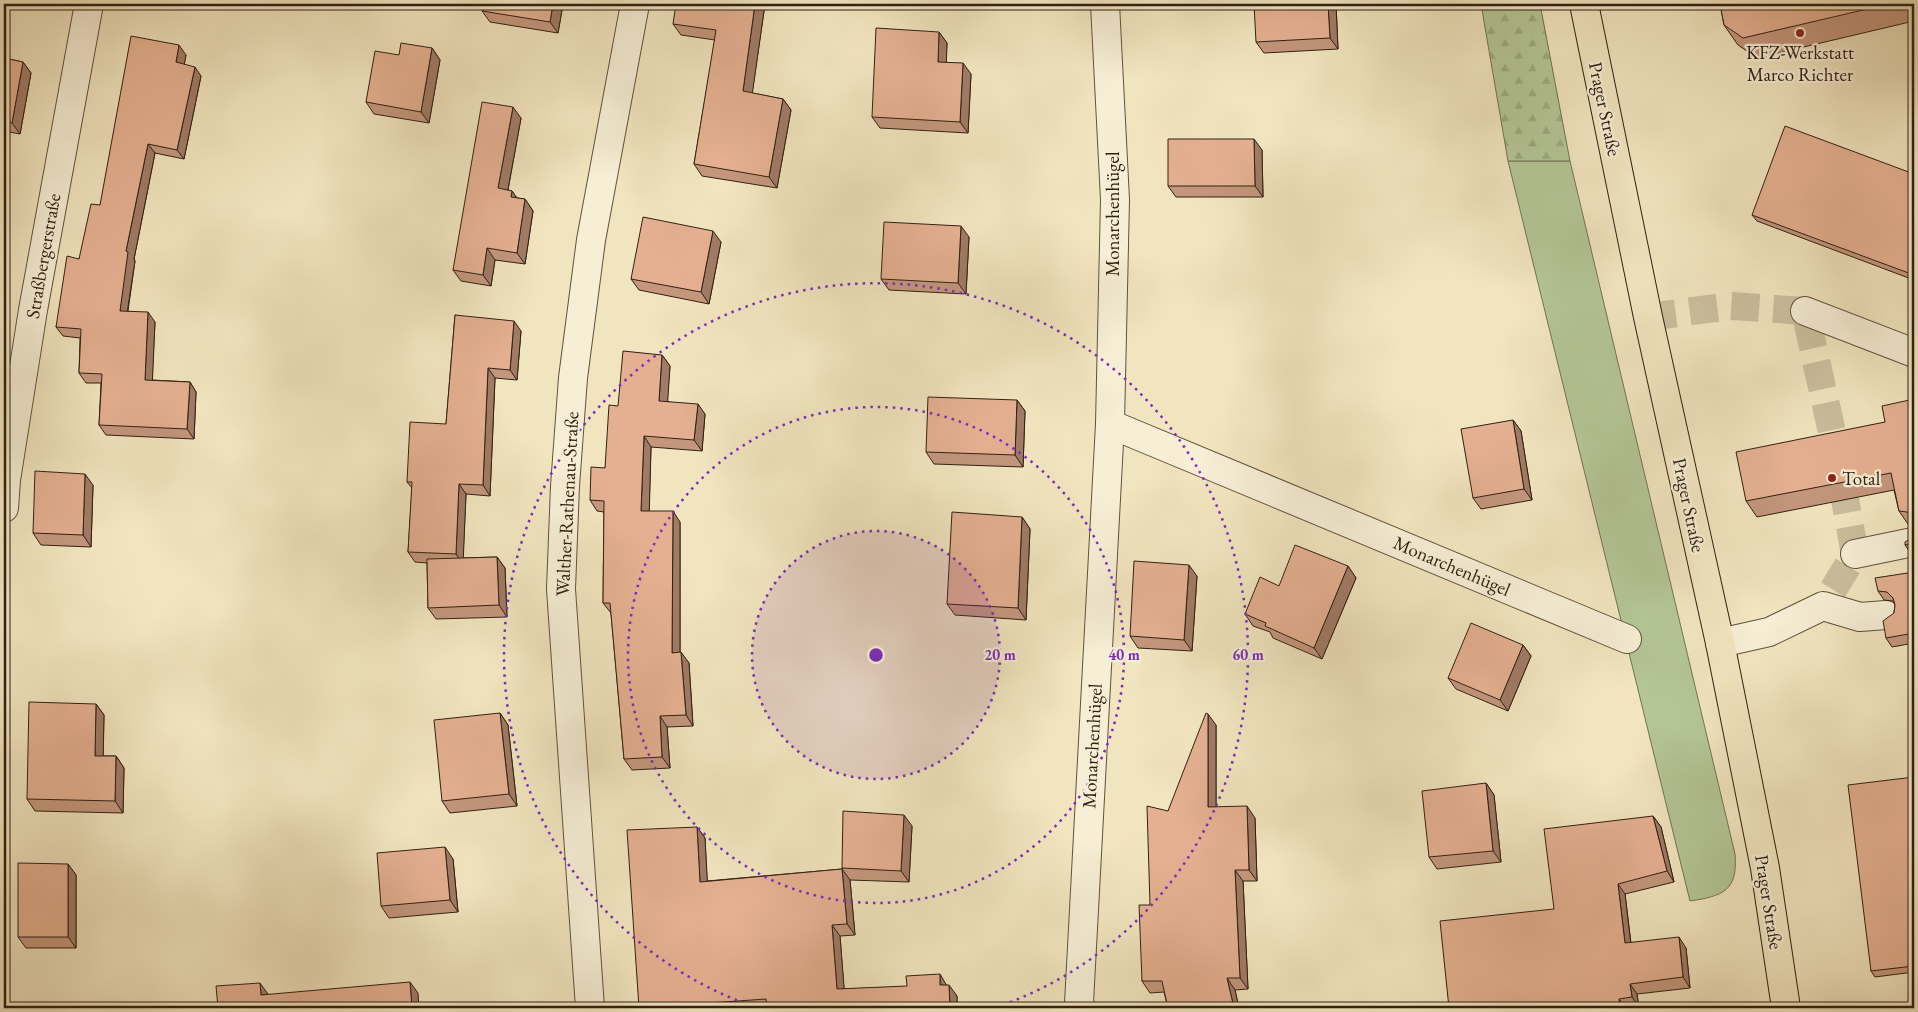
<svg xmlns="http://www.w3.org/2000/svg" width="1918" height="1012" font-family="'EB Garamond',serif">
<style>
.green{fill:#b4c696;stroke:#727354}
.forest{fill:url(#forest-firs);stroke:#727354}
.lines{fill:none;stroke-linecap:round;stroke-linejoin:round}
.minor-tunnel{stroke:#cbbe9d;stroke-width:28;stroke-dasharray:28 14;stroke-linecap:butt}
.minor-casing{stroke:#61513e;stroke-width:30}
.major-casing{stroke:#312013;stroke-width:30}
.minor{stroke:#f6eed5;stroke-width:28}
.major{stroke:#f1e5bf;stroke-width:28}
.wall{fill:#c4977d;stroke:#312013}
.shaded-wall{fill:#a07b66;stroke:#312013}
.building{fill:#e4b091;stroke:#312013}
.ring{fill:none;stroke:#7b2cbf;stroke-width:2.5;stroke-dasharray:2.5 5}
.poi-dot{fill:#8f2418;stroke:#f6eed5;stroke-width:2}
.labels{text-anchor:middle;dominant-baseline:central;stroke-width:4.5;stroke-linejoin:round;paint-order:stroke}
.poi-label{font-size:19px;fill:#312013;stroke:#f6eed5}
.street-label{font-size:19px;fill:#312013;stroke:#f6eed5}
.centre{fill:#7b2cbf;stroke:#f6eed5;stroke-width:2.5}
.ring-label{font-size:15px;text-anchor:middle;font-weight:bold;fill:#7b2cbf;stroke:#f6eed5;stroke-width:4.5;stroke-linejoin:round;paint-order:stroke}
</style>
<defs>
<pattern id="forest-firs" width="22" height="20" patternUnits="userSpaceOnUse" patternTransform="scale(1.25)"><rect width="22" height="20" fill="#b4c696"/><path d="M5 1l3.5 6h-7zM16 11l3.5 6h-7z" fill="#9baa80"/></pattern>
</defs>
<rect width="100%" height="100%" fill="#f1e5bf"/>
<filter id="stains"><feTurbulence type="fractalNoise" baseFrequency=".004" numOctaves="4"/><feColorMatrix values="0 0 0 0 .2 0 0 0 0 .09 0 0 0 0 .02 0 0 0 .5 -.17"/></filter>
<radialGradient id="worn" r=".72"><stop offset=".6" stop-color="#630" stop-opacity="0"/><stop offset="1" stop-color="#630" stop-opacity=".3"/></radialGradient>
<path class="green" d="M1508,161H1570L1735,854C1738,891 1723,896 1690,901Z"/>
<path class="forest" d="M1481,4H1540L1570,161H1508Z"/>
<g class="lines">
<path class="minor-tunnel" d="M1648,317L1731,306L1805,311L1836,450L1855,554L1823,606"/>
<defs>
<g id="minor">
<path d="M1805,311L1914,353"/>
<path d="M1110,424L1627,639"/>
<path d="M4,508L6,480L33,310L89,4"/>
<path d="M1855,554L1913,542"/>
<path d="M1720,643L1769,632L1823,606L1860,617L1886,615"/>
<path d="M590,1008L561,589L565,486L573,378L591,240L635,4"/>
<path d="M1081,1008L1079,1003L1110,424L1115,200L1105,4"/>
</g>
<path id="major" d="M1584,4L1648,317L1720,643L1765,868L1786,1008"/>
</defs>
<use href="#minor" class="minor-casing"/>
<use href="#major" class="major-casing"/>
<use href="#minor" class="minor"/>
<use href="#major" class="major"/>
</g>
<g class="wall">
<path d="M563,4L558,33L490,22L482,11Z"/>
<path d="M765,4L752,93L783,99L791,110L777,188L702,176L694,164L715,40L681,35L673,24Z"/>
<path d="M1336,4L1338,49L1264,53L1256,42Z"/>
<path d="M1720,4H1914V21L1757,58L1738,45L1724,25Z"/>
<path d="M939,32L947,43L946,62L971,74L968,133L880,128L872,117Z"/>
<path d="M432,48L440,60L429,123L374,114L366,102L399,55Z"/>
<path d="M186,55L184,64L201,76L184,159L155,153L134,259L135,261L128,311L155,322L152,380L190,382L196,392L194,439L106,435L99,425L101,383H86L79,373L80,338L63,336L56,327L79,259L100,205Z"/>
<path d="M4,58L23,62L31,73L20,134L4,131Z"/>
<path d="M521,118L508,190L512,191L517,198L525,199L533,211L525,264L495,260L491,286L461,281L453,270Z"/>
<path d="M1262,150L1263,197H1176L1168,186Z"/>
<path d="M1914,174V280L1757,221L1752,215Z"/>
<path d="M969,237L966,294L889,290L881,279Z"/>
<path d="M721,242L709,304L639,290L631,279Z"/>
<path d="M455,315L521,331L517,380L495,378L490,496L466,494L463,558L497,557L505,568L507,617L436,619L428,608L427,563L415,562L408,552L412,488L407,482L446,424Z"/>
<path d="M662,355L670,366L667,401L705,414L702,451L651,447L649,511L680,522V652L689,663L693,726L667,727L670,768L632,770L624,759L611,613L603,603L604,512L597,511L590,500L605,468L618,406Z"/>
<path d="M1914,399V527H1910L1899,511L1894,490L1757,517L1746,501L1885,422Z"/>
<path d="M1017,400L1025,411L1023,467L934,464L926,452Z"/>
<path d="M1513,420L1521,431L1532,500L1481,509L1473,498Z"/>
<path d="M93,485L91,547L41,545L33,533Z"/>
<path d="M1022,517L1030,529L1026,620L955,615L947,604Z"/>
<path d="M1914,535V558L1905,545Z"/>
<path d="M1348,566L1356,578L1322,659L1273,638L1270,632L1253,626L1245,614L1279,586Z"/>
<path d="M1914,572V643L1892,647L1886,638L1894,613L1895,605L1893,601L1884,600L1878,591Z"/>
<path d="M1197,576L1192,651L1138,648L1130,636Z"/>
<path d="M1523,645L1531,656L1508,711L1456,689L1448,678Z"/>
<path d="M96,704L104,715L103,756H116L124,768L123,813L35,811L27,799Z"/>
<path d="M500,713L508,725L517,806L450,813L442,801Z"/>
<path d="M1216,725V807L1255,818L1257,881H1243L1248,989L1235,990L1239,1008H1168L1164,992L1150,993L1142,981L1150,905L1168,811Z"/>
<path d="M1914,777V972L1875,977L1871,971Z"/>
<path d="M1486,783L1494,795L1501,862L1437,869L1429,857Z"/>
<path d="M1653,816L1661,827L1674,882L1625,894L1631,943L1686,948L1690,988L1637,994L1639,1008H1449Z"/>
<path d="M912,826L909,882L850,880L855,935L840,936L844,989L947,985L957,996V1008H639L697,827L705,838L707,881L842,869Z"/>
<path d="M453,859L458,912L389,918L381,906Z"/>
<path d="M68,864L76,875V948H26L18,937Z"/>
</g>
<g class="shaded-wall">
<path d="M553,4H563L558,33L550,22Z"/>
<path d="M755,4H765L751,103L743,91Z"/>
<path d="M1328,4H1336L1338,49L1330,38Z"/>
<path d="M939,32L947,43L946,73L938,62Z"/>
<path d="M179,45L186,55L183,72L176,62Z"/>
<path d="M432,48L440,60L429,123L421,112Z"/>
<path d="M23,62L31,73L20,134L12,123Z"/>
<path d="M963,63L971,74L968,133L960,122Z"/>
<path d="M195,67L201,76L184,159L177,150Z"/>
<path d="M783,99L791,110L777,188L769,177Z"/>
<path d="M513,107L521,118L506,200L498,188Z"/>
<path d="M1254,139L1262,150L1263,197L1255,186Z"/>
<path d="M148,144L155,153L134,259L135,261L126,320L120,311L126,251Z"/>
<path d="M512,191L520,203L511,197Z"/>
<path d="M525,199L533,211L525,264L517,253Z"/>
<path d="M961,226L969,237L966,294L958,283Z"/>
<path d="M713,231L721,242L709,304L701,292Z"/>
<path d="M487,248L495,260L491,286L483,275Z"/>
<path d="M148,312L155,322L152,390L145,380Z"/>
<path d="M514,321L521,331L517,380L510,370Z"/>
<path d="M662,355L670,366L667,412L659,401Z"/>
<path d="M488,368L495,378L490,496L483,485Z"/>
<path d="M190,382L196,392L194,439L187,429Z"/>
<path d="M1017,400L1025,411L1023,467L1015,455Z"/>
<path d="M698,404L705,414L702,451L694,440Z"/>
<path d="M1513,420L1521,431L1532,500L1524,489Z"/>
<path d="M644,436L651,447L649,522L641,511Z"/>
<path d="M85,474L93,485L91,547L83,535Z"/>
<path d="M459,484L466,494L463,565L456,554Z"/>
<path d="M673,511L680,522V664L672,653Z"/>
<path d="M1022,517L1030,529L1026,620L1018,608Z"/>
<path d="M497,557L505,568L507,617L499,605Z"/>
<path d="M1189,565L1197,576L1192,651L1184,640Z"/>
<path d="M1348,566L1356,578L1322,659L1314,648Z"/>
<path d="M1523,645L1531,656L1508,711L1500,700Z"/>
<path d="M681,652L689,663L693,726L686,715Z"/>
<path d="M96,704L104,715L103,767L95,756Z"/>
<path d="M500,713L508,725L517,806L509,794Z"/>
<path d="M1208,714L1216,725V818L1208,807Z"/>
<path d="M660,716L667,727L670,768L662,757Z"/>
<path d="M116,756L124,768L123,813L115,801Z"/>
<path d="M1486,783L1494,795L1501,862L1493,851Z"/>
<path d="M1247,806L1255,818L1257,881L1249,870Z"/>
<path d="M904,815L912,826L909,882L901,871Z"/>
<path d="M1653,816L1661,827L1674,882L1667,871Z"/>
<path d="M697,827L705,838L708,893L700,882Z"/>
<path d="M445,847L453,859L458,912L450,900Z"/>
<path d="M68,864L76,875V948L68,937Z"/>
<path d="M842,869L850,880L855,935L847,924Z"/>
<path d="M1235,870L1243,881L1248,989L1240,978Z"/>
<path d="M1618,884L1625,894L1632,954L1625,943Z"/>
<path d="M832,925L840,936L845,1000L837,989Z"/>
<path d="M1679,937L1686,948L1690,988L1683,977Z"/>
<path d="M940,974L947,986L940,985Z"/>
<path d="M1227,978L1235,990L1239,1008H1234Z"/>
<path d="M410,982L418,993L419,1008H412Z"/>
<path d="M260,983L268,994L261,995Z"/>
<path d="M1630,984L1637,994L1639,1008L1632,997Z"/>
<path d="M949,985L957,996V1008H950Z"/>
<path d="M1619,999L1626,1008H1620Z"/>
</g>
<g class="building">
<path d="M483,4H553L550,22L482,11Z"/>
<path d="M676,4H755L743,91L783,99L769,177L694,164L716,30L673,24Z"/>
<path d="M1254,4H1328L1330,38L1256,42Z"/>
<path d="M1720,4H1889L1743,38L1724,25Z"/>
<path d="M876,28L939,32L938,62L963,63L960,122L872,117Z"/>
<path d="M131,36L179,45L176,62L195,67L177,150L148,144L126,251L128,252L120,311L148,312L145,380L190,382L187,429L99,425L102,374L79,373L81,329L56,327L67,256L79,259L91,204L100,205Z"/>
<path d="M401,43L432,48L421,112L366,102L375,51L399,55Z"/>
<path d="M4,58L23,62L12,123L4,121Z"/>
<path d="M482,102L513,107L498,188L512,191L511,197L525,199L517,253L487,248L483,275L453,270Z"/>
<path d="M1785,126L1914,174V275L1752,215Z"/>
<path d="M1168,139H1254L1255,186H1168Z"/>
<path d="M643,217L713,231L701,292L631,279Z"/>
<path d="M884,222L961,226L958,283L881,279Z"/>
<path d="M455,315L514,321L510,370L488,368L483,485L459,484L456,554L408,552L412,482H407L410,422L446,424Z"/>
<path d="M623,351L662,355L659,401L698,404L694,440L644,436L641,511H673L672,653L681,652L686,715L660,716L662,757L624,759L610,603H603L604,501L590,500L591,467L605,468L609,405L618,406Z"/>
<path d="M928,397L1017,400L1015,455L926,452Z"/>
<path d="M1914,399V517L1913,516L1907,512L1899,511L1891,473L1746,501L1736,452L1885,422L1882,406Z"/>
<path d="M1513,420L1524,489L1473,498L1461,429Z"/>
<path d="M35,471L85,474L83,535L33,533Z"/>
<path d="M952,512L1022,517L1018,608L947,604Z"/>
<path d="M1914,535V543L1905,545V542L1912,538Z"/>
<path d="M1295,545L1348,566L1314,648L1265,626L1266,623L1245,614L1260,577L1279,586Z"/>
<path d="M497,557L499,605L428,608L427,559Z"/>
<path d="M1134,561L1189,565L1184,640L1130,636Z"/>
<path d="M1914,572V633L1886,638L1883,621L1894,613L1895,605L1893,598L1887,592L1878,591L1875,578Z"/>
<path d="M1471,623L1523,645L1500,700L1448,678Z"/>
<path d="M29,702L96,704L95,756H116L115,801L27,799Z"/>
<path d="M500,713L509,794L442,801L434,720Z"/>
<path d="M1206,713L1208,714V807L1247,806L1249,870H1235L1240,978H1227L1234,1008H1168L1162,981H1142L1139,905H1150L1147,806L1168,811Z"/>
<path d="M1914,777V966L1871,971L1848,785Z"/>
<path d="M1486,783L1493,851L1429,857L1422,791Z"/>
<path d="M843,811L904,815L901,871L842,868Z"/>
<path d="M1653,816L1667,871L1618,884L1625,943L1679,937L1683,977L1630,984L1632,997L1619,999L1620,1008H1449L1440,921L1554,909L1544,829Z"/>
<path d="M697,827L700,882L842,869L847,924L832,925L837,989L907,986L906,976L940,974V985H949L950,1008H767L766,999L639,1008L627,830Z"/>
<path d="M445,847L450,900L381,906L377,853Z"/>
<path d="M18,863L68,864V937H18Z"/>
<path d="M410,982L412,1008H218L216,986L260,983L261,995Z"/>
</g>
<circle cx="876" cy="655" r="124" fill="#7b2cbf" fill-opacity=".12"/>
<g class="ring">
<circle cx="876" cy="655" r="124"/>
<circle cx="876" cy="655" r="248"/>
<path d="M758 1008A372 372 0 1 1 994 1008"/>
</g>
<g class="poi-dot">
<circle cx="1800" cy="33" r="5"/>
<circle cx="1832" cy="478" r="5"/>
</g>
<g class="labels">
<g class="poi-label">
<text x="1800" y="52">KFZ-Werkstatt<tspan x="1800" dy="22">Marco Richter</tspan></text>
<text x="1842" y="478" text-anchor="start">Total</text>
</g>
<g class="street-label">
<text transform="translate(1605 109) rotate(78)">Prager Straße</text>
<text transform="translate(1112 214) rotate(-90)">Monarchenhügel</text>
<text transform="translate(43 256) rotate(-80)">Straßbergerstraße</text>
<text transform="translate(567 504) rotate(-87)">Walther-Rathenau-Straße</text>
<text transform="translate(1689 505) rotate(78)">Prager Straße</text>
<text transform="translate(1452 566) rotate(23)">Monarchenhügel</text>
<text transform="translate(1092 746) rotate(-87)">Monarchenhügel</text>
<text transform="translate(1769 902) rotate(81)">Prager Straße</text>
</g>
</g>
<circle cx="876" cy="655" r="8" class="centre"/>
<g class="ring-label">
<text x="1000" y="660">20 m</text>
<text x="1124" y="660">40 m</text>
<text x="1248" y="660">60 m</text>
</g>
<rect width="1918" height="1012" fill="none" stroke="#f1e5bf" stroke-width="20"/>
<rect x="5" y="5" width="1908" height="1002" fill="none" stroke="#312013" stroke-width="2.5"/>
<rect x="10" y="10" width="1898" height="992" fill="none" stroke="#312013"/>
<rect width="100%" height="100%" filter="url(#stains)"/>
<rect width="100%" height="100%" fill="url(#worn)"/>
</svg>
